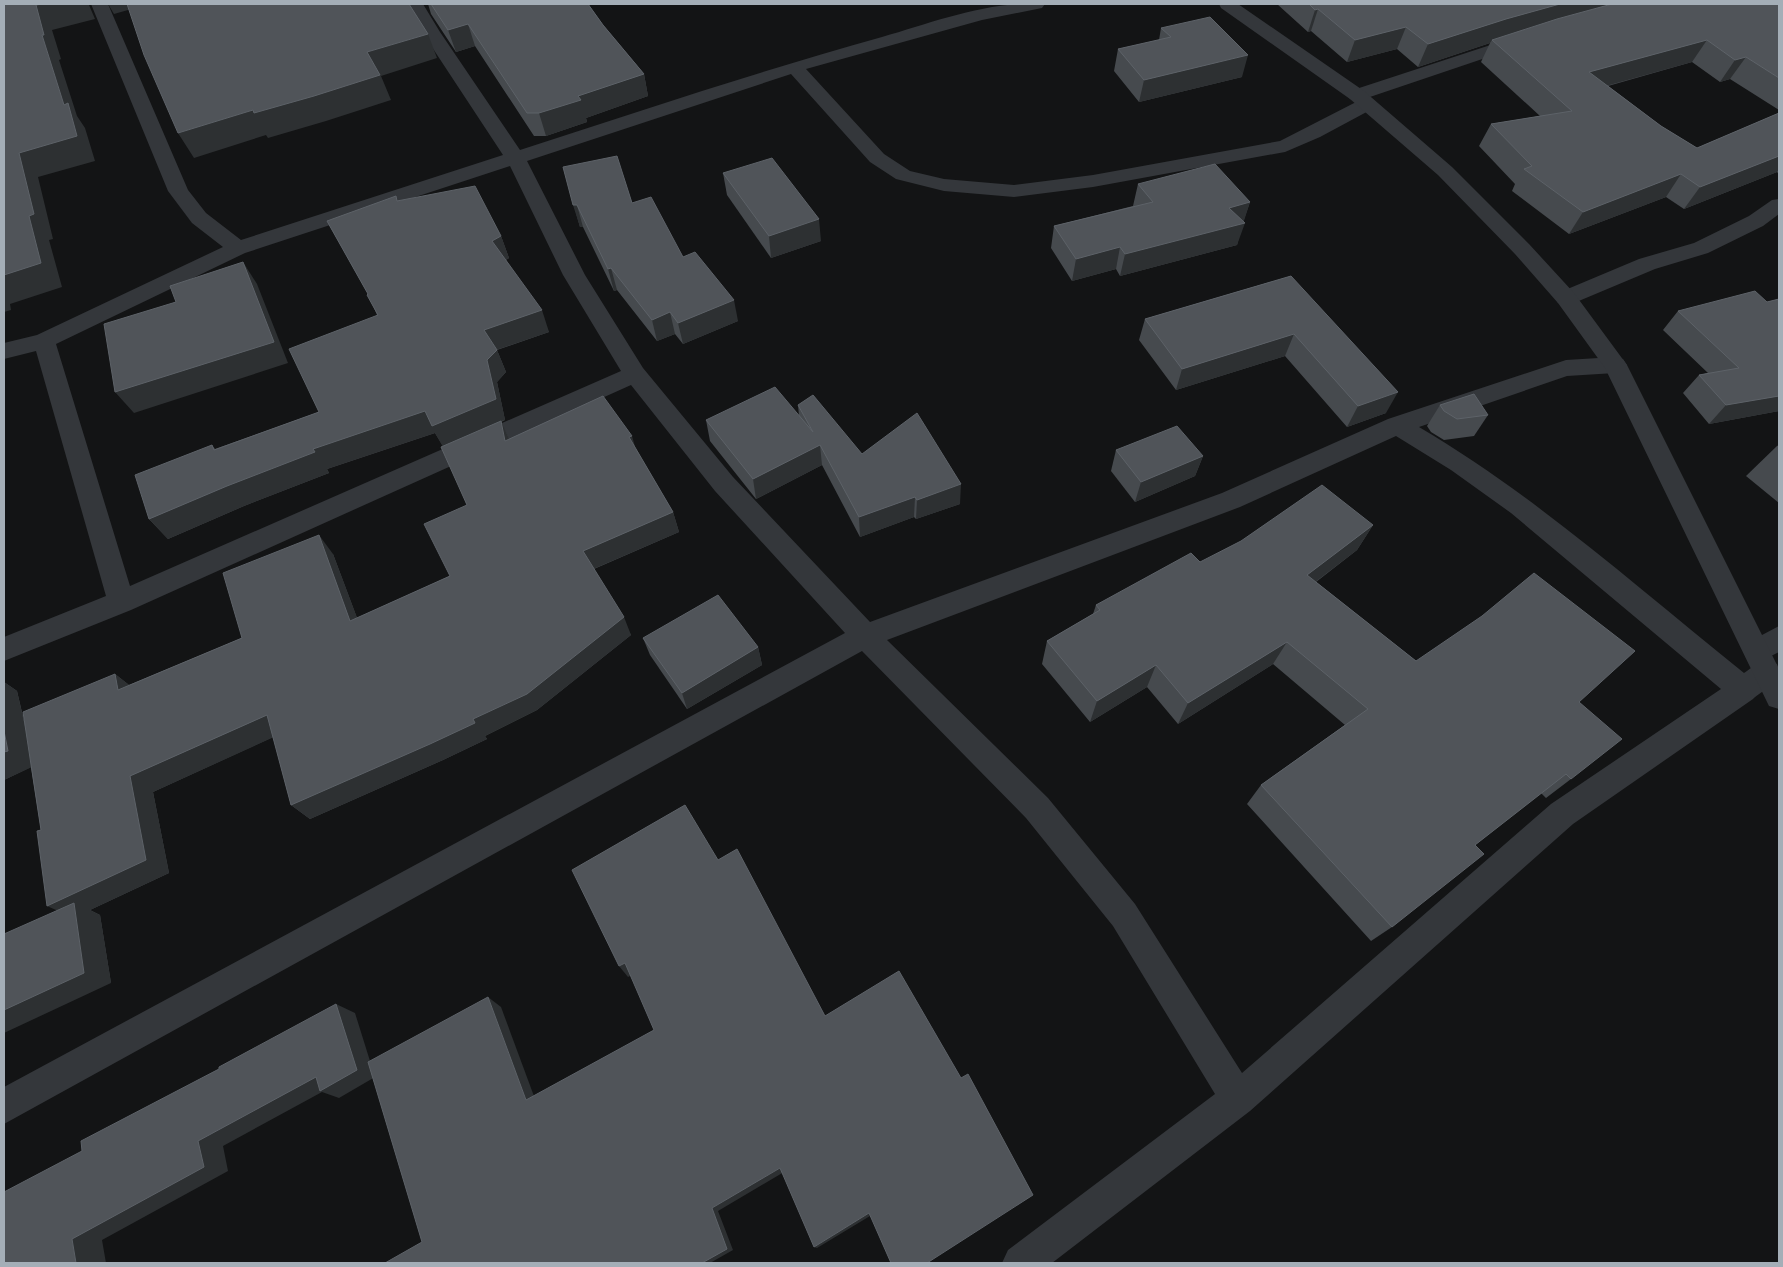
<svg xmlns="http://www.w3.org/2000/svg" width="1783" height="1267" font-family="Quicksand,sans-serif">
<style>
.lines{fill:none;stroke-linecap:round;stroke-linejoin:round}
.minor{fill:#34373b;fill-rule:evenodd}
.tertiary{fill:#34373b;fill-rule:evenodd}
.wall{fill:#464a4e}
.shaded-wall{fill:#2d3032}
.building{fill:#505459;stroke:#5d6268}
</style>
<rect width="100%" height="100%" fill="#131415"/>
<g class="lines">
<g class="minor">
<path d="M91,4H108L188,190L206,213L241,240L503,155L422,32L407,4H423L440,32L520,150C640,111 760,71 882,37C934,22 990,0 1045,4L1042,8L982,20L806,69L884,154L910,171L944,179L1014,185L1093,175L1280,141L1360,100L1367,98L1374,100L1376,104L1374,108L1320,137L1285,152L1093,187L1014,197L944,191L896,179L870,162L791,74L527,161L585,275L643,368L733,477L870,622L1222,493L1388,419L1566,360L1615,357L1623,359L1627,365L1623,371L1615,373L1567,376L1419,427C1536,496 1638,588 1744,673C1755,665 1763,659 1777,664C1783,683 1764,689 1753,699L1573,824L1250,1111L1052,1263H1002L1008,1250L1215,1094L1113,926L1026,818L862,651L4,1124V1087L845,633L715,491L631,385L131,610L4,661V637L106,596L36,351L4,359V343L37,335L223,247L192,223L168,191ZM510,166L563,275L621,371L130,586L56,344L245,253ZM1396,436L1451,470L1511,513L1721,689L1551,804L1242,1073L1135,904L1048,798L887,640L1240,507Z"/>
<path d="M1521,35L1527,36L1530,40L1527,44L1364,99L1357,101L1350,99L1348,95L1350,91Z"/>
<path d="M1779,199V214L1763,226L1708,253L1655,269L1574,303L1566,305L1558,303L1555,298L1558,293L1639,259L1694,243L1749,216L1772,200Z"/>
<path d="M1779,626V652L1757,663L1747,659L1743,651L1747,643Z"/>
</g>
<path class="tertiary" d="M1219,4H1238L1364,91L1452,167L1529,244L1574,293L1627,365L1779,669V709L1769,706L1605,368L1558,303L1515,254L1438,175L1350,99L1221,8Z"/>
</g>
<g class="wall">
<path d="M428,4H588L603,25L644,74L648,96L586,118L587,122L546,136H534L475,46L456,52L431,14Z"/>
<path d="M1277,4H1779V110L1730,79L1720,82L1692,62L1608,86L1661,126L1697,148L1779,113V174L1777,172L1684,209L1666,197L1569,234L1512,191L1515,184L1479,146L1491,124L1540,116L1481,62L1490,43L1418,67L1397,49L1347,62L1311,31L1308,32Z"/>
<path d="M1161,28L1242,77L1139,102L1114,71L1118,49L1159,40Z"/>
<path d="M563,167L632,203L683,257L738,321L683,344L675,334L657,341L617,290L614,291L583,227H580Z"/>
<path d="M723,173L821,241L771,258L727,195Z"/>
<path d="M1138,184L1250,202L1243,222L1237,245L1120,276L1116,269L1072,281L1051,248L1054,226L1133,206Z"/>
<path d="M398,201L501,236L509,258L506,260L549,332L497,350L506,372L497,382L505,420L501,422L509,439L636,449L673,512L679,532L594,569L631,635L537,710L485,736L487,739L443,760L310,819L291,805L273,737L153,792L169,873L90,910L100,915L111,983L57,910L41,830L31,767L4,780V682L17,691L25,725L115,674L129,685L242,638L333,554L357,618L450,576L467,505L443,446L435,433L327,469L329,473L244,506L168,539L149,519L212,445L215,449L319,412L377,315L368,294L327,221Z"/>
<path d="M1291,276L1386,413L1347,427L1285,356L1176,390L1139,340L1145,319Z"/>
<path d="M1779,299V411L1709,424L1683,393L1699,375L1708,373L1663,330L1678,311L1767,302Z"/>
<path d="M798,405L862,454L960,504L916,519L914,517L860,537L822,465L756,499L710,441L706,420L799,416Z"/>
<path d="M1440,405L1488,415L1474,436L1444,440L1431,432L1427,426Z"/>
<path d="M1779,445V503L1746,476L1777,446Z"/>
<path d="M1116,450L1203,456L1195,476L1135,502L1111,471Z"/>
<path d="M1373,525L1357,550L1316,582L1416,661L1579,702L1571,779L1546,798L1541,793L1475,845L1392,927L1371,941L1247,804L1261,785L1345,725L1273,664L1178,724L1147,687L1090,722L1042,664L1047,641L1093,614L1096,605L1200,562Z"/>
<path d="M643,638L758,647L762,665L687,709L650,655Z"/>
</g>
<g class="shaded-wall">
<path d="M42,4H90L89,5L95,19L52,30L61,59L59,60L77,116L85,128L95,161L38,177L53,239L49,240L62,287L10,304L11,310L4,312V275L29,216L19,153L64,105L42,35L36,5Z"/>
<path d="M108,4H132L135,8L114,14Z"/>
<path d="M1560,4H1625L1492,40L1490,43L1418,67L1428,44L1506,19Z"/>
<path d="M1318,9L1311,31L1308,32L1315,10Z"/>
<path d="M468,24L475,46L456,52L448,30Z"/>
<path d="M1406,27L1397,49L1347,62L1355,40Z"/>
<path d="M428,34L437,58L381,76L391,100L326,121L268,138L266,135L194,158L178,133L253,110L367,52Z"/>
<path d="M1707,40L1692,62L1577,94L1589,72Z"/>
<path d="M1248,55L1242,77L1139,102L1144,80Z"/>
<path d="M1746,57L1730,79L1720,82L1735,60Z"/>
<path d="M644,74L648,96L586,118L587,122L546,136L539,113L578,96Z"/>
<path d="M1779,156V169L1777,172L1684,209L1700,187Z"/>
<path d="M1681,174L1666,197L1569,234L1583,212Z"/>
<path d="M1250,202L1243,224L1245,223L1237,245L1120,276L1125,254L1229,208Z"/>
<path d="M573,205H577L583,227H580Z"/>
<path d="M819,219L821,241L771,258L769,236Z"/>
<path d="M501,236L509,258L501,263L492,241Z"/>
<path d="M1120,247L1116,269L1072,281L1076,259Z"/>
<path d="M243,262L257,284L288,363L134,413L115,392Z"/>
<path d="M611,268L617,290L614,291L608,269Z"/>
<path d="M734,300L738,321L683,344L678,323Z"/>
<path d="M542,310L549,332L493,351L484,330Z"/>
<path d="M670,312L675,334L657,341L652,320Z"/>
<path d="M1294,334L1285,356L1176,390L1182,369Z"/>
<path d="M497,350L506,372L497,382L505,420L501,421L510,441L443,447L435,433L327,469L329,473L244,506L168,539L149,519L313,449L487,360Z"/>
<path d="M1398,392L1386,413L1347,427L1358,406Z"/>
<path d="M1779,396V411L1709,424L1726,405Z"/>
<path d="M632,436L638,457L629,437Z"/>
<path d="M820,445L822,465L756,499L753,479Z"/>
<path d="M1203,456L1195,476L1135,502L1141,482Z"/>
<path d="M961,484L960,504L916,519L917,500Z"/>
<path d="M915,497L914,517L860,537L859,517Z"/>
<path d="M673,512L679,532L591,570L583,551Z"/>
<path d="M1373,525L1357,550L1293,599L1307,575Z"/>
<path d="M319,535L333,554L365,639L350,621Z"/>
<path d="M624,617L631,635L537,710L485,736L487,739L443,760L310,819L291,805L473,719Z"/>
<path d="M1287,642L1273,664L1178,724L1188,703Z"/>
<path d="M758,647L762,665L687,709L682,693Z"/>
<path d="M1156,665L1147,687L1090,722L1097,701Z"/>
<path d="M115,674L137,691L118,690Z"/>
<path d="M4,682L17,691L34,766L4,780Z"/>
<path d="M267,715L285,732L153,792L169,873L90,910L100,915L111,983L4,1033V1010L74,918L47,906L130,776Z"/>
<path d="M625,963L634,974L628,977L619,966Z"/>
<path d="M488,997L501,1007L538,1107L526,1100Z"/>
<path d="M336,1004L355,1013L375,1077L339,1098L322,1092L223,1146L228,1171L102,1240L106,1263H76L72,1239Z"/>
<path d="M780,1168L784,1172L718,1211L733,1250L710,1263H702L712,1208Z"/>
<path d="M869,1213L870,1216L817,1248L814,1247Z"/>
</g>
<g class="building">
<path d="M4,4H42L36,5L44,35H42L64,105L68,103L77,136L19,153L34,214L29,216L41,263L4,275Z"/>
<path d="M127,4H409L428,34L367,52L380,75L314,96L254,113L253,110L178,133L144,55Z"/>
<path d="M431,4H588L603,25L644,74L578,96L581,100L539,113H527L468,24L448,30Z"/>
<path d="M1309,4H1560L1506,19L1428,44L1406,27L1355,40L1318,9L1315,10Z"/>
<path d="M1612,4H1779V78L1746,57L1735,60L1707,40L1589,72L1661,126L1697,148L1779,113V156L1700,187L1681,174L1583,212L1524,169L1532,166L1491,124L1572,111L1492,40L1557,19Z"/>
<path d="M1210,17L1248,55L1144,80L1118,49L1171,37L1161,28Z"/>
<path d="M617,156L632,203L651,197L683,257L695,252L734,300L678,323L670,312L652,320L611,268L608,269L577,205H573L563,167Z"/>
<path d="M772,158L819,219L769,236L723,173Z"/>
<path d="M1215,164L1250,202L1229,208L1245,223L1125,254L1120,247L1076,259L1054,226L1153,202L1138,184Z"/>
<path d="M475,186L501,236L492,241L542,310L484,330L497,350L487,360L496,399L432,426L425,411L313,449L315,452L227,486L149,519L135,475L212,445L214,450L319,412L289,349L378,315L367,295L368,294L327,221L396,196L397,201Z"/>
<path d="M243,262L274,342L115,392L104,324L176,302L170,286Z"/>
<path d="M1291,276L1398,392L1358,406L1294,334L1182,369L1145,319Z"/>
<path d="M1755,291L1767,302L1779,299V396L1726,405L1699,375L1739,368L1678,311Z"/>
<path d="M775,387L813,432L798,405L813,395L862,454L917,413L961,484L917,500L915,497L859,517L820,445L753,479L706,420Z"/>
<path d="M1474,394L1488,415L1457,419L1444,411L1440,405Z"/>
<path d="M603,396L632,436L629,437L673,512L583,551L624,617L527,694L473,719L475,723L430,744L291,805L267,715L130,776L146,860L47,906L37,831L41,830L23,712L115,674L118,690L242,638L223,573L319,535L350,621L450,576L424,524L467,505L441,447L501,421L505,441Z"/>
<path d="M1177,426L1203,456L1141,482L1116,450Z"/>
<path d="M1322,485L1373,525L1307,575L1416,661L1482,616L1534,573L1635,651L1579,702L1622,739L1571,779L1566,774L1475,845L1484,854L1392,927L1261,785L1368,709L1287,642L1188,703L1156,665L1097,701L1047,641L1100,610L1096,605L1191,553L1200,562L1241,541Z"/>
<path d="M718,595L758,647L682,693L643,638Z"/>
<path d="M4,731L8,751L4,752Z"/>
<path d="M685,805L718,860L737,849L825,1016L899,971L961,1078L968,1074L1033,1195L927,1263H891L869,1213L814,1247L780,1168L712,1208L727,1249L702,1263H385L422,1242L368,1062L488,997L526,1100L654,1030L625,963L619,966L572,870Z"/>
<path d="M74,903L84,973L4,1010V934Z"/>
<path d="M336,1004L357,1070L320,1091L316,1077L198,1141L204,1167L72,1239L76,1263H4V1192L82,1151L81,1141L219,1069V1067Z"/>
</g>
<rect width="1783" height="1267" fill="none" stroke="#a4aeb7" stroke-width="10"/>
</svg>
